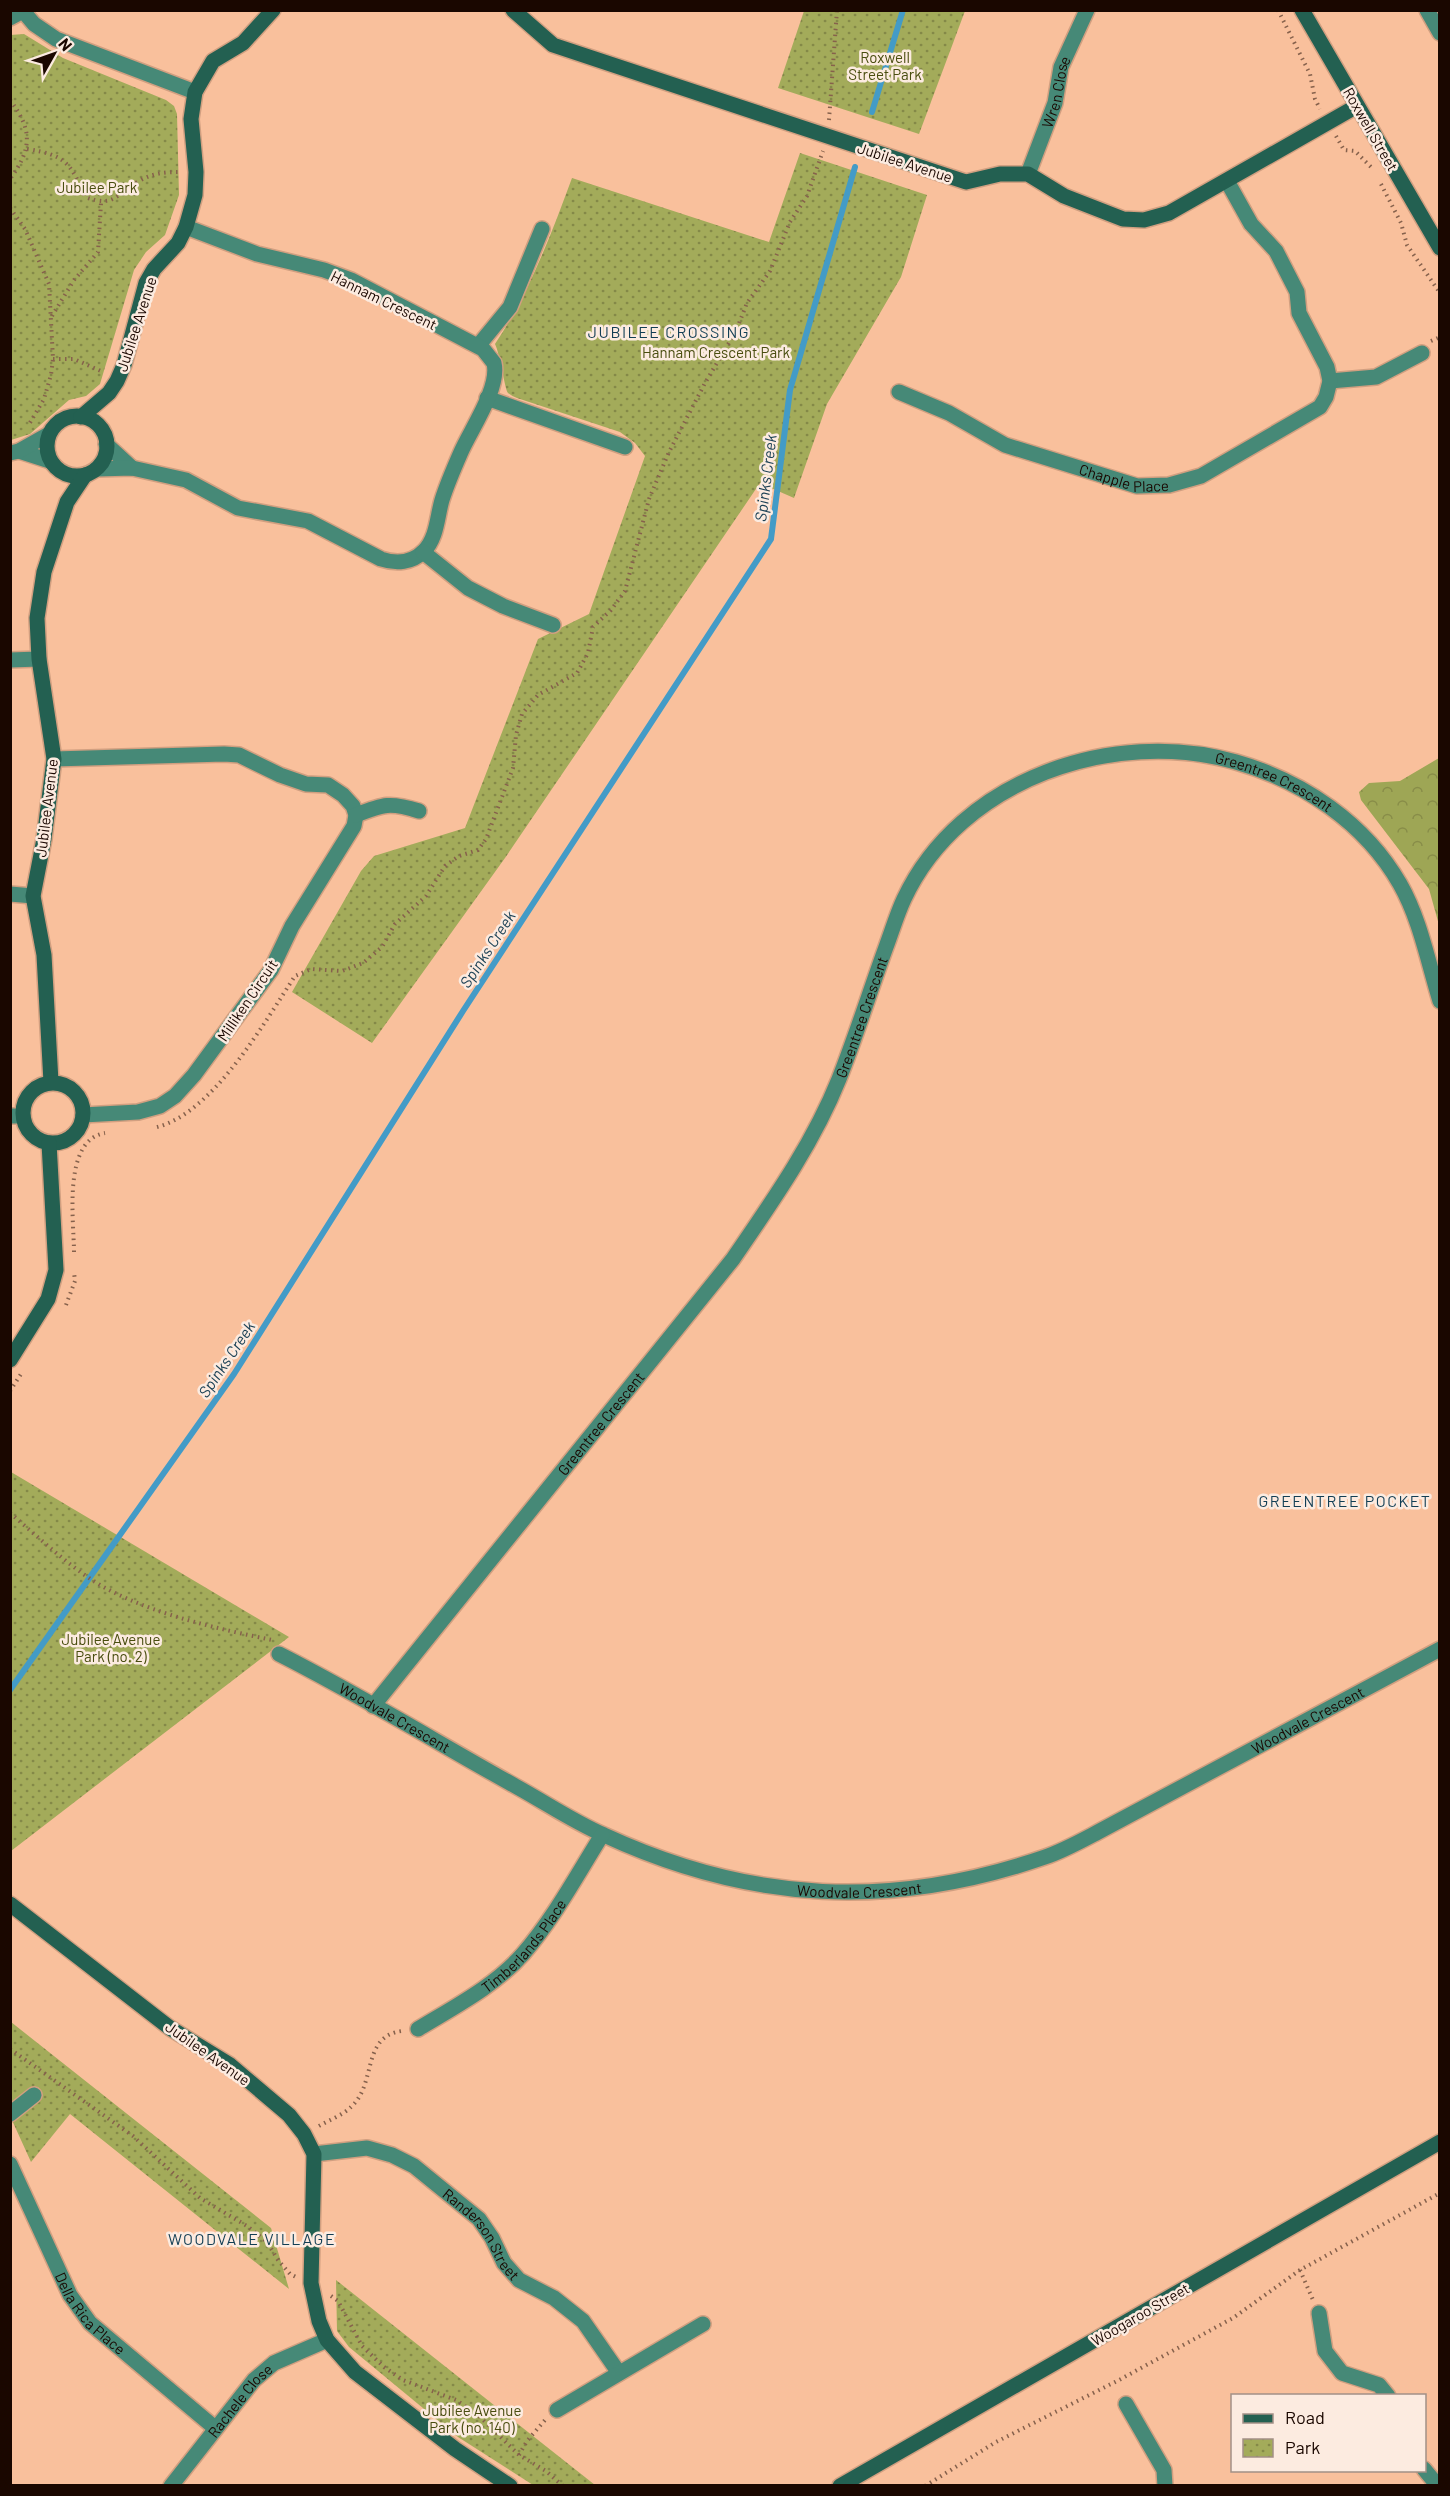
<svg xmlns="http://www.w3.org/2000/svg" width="1450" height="2496" font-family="Barlow,sans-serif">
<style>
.forest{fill:url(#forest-crowns)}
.park{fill:url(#park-dots)}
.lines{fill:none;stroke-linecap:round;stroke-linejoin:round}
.stream{stroke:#439bc7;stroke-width:6}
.street-casing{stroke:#d19f80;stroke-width:18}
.secondary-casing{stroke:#d19f80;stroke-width:18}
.path{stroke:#86614c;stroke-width:4;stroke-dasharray:1.5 4.5;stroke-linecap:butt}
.street{stroke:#468977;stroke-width:15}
.secondary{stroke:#236051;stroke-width:15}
.labels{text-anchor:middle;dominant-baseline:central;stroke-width:5;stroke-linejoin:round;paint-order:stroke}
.park-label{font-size:15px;fill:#494d0f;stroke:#fcebe0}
.street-label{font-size:15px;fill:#1a0700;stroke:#fcebe0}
.neighbourhood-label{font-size:16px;letter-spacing:1.5px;fill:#123e54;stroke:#fcebe0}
.water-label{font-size:16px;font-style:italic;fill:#1d4256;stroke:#fcebe0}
</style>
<defs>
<pattern id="forest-crowns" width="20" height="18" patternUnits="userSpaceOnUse" patternTransform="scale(1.5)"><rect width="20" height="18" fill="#9ea655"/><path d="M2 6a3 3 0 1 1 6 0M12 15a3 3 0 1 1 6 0" fill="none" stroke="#888d48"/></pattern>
<pattern id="park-dots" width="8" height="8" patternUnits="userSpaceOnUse" patternTransform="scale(1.5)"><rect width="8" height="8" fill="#a3ab5a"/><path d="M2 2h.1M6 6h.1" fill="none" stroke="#848948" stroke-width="1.8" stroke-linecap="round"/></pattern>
</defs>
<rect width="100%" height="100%" fill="#f9c09c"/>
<path class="forest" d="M1439,758V925L1429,889L1361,800L1359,792L1369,783L1400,781Z"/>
<g class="park">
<path d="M804,11H965L919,134L778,88Z"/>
<path d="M24,34L63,58L166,100L174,106L177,114L179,195L165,235L146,252L134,270L100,384L86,396L69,400L30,434L11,440L10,35Z"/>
<path d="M800,153L927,195L901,277L827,404L794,498L760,483L505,858L372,1043L292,992L361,871L374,856L465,828L538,639L589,614L645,456L635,443L620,432L517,398C514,397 511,395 508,393C505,390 500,354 495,344C529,293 551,235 572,178L769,242Z"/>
<path d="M11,1472L289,1637L11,1851Z"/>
<path d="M11,2022L271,2228L289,2289L70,2114L31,2162L11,2118Z"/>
<path d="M336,2280L595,2485H533L458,2437L349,2347L337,2331Z"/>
</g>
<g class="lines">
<g class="stream">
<path d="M872,112L903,10"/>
<path d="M10,1690L234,1374L463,1011L771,539L790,390L855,167"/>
</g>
<defs>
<g id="street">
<path d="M1427,10L1440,33"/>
<path d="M10,18L23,11L34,24L56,39L195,92"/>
<path id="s1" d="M1028,174L1055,103L1061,67L1087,10"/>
<path d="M478,346L510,307L542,229"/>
<path d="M1330,381L1376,377L1422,353"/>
<path id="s2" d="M899,392L949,413L1005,445L1137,486L1169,485L1201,476L1320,407L1326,397L1330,381L1327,367L1299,313L1297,292L1276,251L1251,224L1227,181"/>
<path d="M487,398L625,447"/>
<path d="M106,444L132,468"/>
<path d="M19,451L50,461"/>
<path d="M10,453L19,451L49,434"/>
<path d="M97,469L132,468L186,480L238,508L308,521L381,559C396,564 412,563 424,551C437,538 437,517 442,500C447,484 454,468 461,452C471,429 500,388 494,363L483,349L351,280L324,270L257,254L186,227"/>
<path d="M423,552L468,588L503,606L553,625"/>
<path d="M10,660L39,659"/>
<path d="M54,759L224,754L239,755L280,775L306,784L328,785L343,795L353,806L356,815L354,826L292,926L271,970L194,1075L175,1096L160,1106L138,1112L83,1115"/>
<path d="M356,815C384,804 390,802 419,811"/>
<path d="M10,894L33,896"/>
<path d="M10,1116H23"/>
<path id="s3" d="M279,1654C360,1695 438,1743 517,1787C546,1803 574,1822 604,1835C751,1903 892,1910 1045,1857C1063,1851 1081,1841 1098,1832L1440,1649"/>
<path id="s4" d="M373,1706L733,1259C772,1202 813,1144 839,1079C856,1036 870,991 886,947C892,931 897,914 904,899C960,779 1114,727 1236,762C1303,781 1365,823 1400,884C1420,919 1428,962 1440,1001"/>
<path id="s5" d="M418,2029C454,2007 495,1986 523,1954C554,1918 577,1875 602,1835"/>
<path d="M10,2114L34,2095"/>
<path id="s6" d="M314,2154L367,2148L392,2155L414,2166L479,2219L492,2238L504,2263L519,2280L554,2298L583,2321L619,2373"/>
<path id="s7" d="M10,2164L70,2295L90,2323L215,2428"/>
<path d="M1319,2313L1325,2351L1342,2373L1379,2385L1388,2396"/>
<path d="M1126,2404L1164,2470L1165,2486"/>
<path d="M557,2410L703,2324"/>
<path d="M1424,2469L1438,2486"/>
<path id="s8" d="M171,2486L254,2380L274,2363L327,2340"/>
</g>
<g id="secondary">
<path d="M513,10L553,45L966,182L1000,174H1028L1064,196L1123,219L1144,220L1169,213L1357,106"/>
<path d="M1302,10L1440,248"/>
<circle cx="77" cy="446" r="30"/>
<path d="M81,417L109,393L117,381L124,365L146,283L154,269L178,243L186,227L195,195L196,172L191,119L195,92L213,61L243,43L273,10"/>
<path d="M51,1082L44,955L33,896L44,839L54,759L39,659L37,618L44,572L67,502L85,475"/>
<circle cx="53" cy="1113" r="30"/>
<path d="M10,1360L48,1299L56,1270L49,1143"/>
<path d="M10,1904L170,2028L230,2065L289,2115L304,2134L314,2154L311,2283L319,2321L327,2340L355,2372L455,2449L510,2486"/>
<path d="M840,2486L1440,2142"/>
</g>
</defs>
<use href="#street" class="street-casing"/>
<use href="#secondary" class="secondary-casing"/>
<g class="path">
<path d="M1278,10L1310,74L1315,99L1320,109"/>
<path d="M10,100C33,130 32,149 10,179"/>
<path d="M829,120L837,10"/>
<path d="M1336,136L1344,150L1355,151L1371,167"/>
<path d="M27,149C65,155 71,163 85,197C116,208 115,194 139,181C153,173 165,172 180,172"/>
<path d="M1381,184L1401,223L1407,245L1440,293"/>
<path d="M10,208L25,229L49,284L53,359L51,375L44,399L28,426"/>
<path d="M52,316L74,280L98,252L101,203"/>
<path d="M1431,341L1440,337"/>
<path d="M53,359H74L103,372"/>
<path d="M157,1127C213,1113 264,1023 295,976L311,969L342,971L363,963L382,947L395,924L426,896L445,866L459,856L478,850L486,839L513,768L516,735L522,714L538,695L577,673L588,653L593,627L611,610L625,591L649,499L669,452L705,383L736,331L747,303L770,271L790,222L807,196L823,151"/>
<path d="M74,1252C74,1221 62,1140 105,1133"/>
<path d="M66,1305L75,1281L74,1272"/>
<path d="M10,1391L21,1374"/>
<path d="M10,1513C36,1535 61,1559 89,1578C138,1611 214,1628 272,1640"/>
<path d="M10,2049L133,2136L200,2198L247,2226L267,2242L278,2260L290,2274L296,2277"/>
<path d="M319,2126C329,2120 343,2115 351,2107C377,2084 361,2036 402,2031"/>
<path d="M1300,2270L1313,2300"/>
<path d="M331,2296L338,2301L362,2346L384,2367L403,2380L456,2400L478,2415L519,2455L546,2471L563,2486"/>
<path d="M519,2455L527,2441L545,2420"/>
<path d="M925,2486L996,2442L1119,2380L1233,2318L1300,2270L1440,2193"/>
</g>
<use href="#street" class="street"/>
<use href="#secondary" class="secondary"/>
</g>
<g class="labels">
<g class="park-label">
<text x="885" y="57">Roxwell<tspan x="885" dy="17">Street Park</tspan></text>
<text x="97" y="187">Jubilee Park</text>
<text x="716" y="352">Hannam Crescent Park</text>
<text x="111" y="1639">Jubilee Avenue<tspan x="111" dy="17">Park (no. 2)</tspan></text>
<text x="472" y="2410">Jubilee Avenue<tspan x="472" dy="17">Park (no. 140)</tspan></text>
</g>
<g class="street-label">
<text stroke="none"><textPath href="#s1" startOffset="87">Wren Close</textPath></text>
<text transform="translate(1371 129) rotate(60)">Roxwell Street</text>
<text transform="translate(905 162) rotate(18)">Jubilee Avenue</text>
<text transform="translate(384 300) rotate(26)">Hannam Crescent</text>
<text transform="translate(136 324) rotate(-72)">Jubilee Avenue</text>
<text stroke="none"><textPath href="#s2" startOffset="243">Chapple Place</textPath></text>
<text stroke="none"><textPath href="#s4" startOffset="1406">Greentree Crescent</textPath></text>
<text transform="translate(46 808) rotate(-83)">Jubilee Avenue</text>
<text transform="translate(247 1000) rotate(-56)">Milliken Circuit</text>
<text stroke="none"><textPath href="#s4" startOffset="849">Greentree Crescent</textPath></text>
<text stroke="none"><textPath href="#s4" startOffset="363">Greentree Crescent</textPath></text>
<text stroke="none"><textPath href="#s3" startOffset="132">Woodvale Crescent</textPath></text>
<text stroke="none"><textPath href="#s3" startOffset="1122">Woodvale Crescent</textPath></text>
<text stroke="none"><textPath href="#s3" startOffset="636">Woodvale Crescent</textPath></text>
<text stroke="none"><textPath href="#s5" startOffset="136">Timberlands Place</textPath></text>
<text transform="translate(208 2053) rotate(35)">Jubilee Avenue</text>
<text stroke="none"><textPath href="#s6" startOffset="201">Randerson Street</textPath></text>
<text stroke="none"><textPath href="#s7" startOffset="171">Della Rica Place</textPath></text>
<text transform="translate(1140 2314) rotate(-30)">Woogaroo Street</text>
<text stroke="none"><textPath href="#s8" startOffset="110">Rachele Close</textPath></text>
</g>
<g class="neighbourhood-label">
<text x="669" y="331">JUBILEE CROSSING</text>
<text x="1345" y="1500">GREENTREE POCKET</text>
<text x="252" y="2238">WOODVALE VILLAGE</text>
</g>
<g class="water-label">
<text transform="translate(765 478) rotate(-83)">Spinks Creek</text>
<text transform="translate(487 949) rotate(-57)">Spinks Creek</text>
<text transform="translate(226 1359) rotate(-56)">Spinks Creek</text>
</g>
</g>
<rect width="1450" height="2496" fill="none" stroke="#1a0700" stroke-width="24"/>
<rect x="1231" y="2394" width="195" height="78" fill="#fcebe0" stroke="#a29086" stroke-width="1.5"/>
<rect x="1243" y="2414" width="30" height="9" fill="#236051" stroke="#a29086" stroke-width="1.5"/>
<text x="1285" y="2424" font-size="18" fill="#1a0700">Road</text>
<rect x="1243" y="2439" width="30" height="18" fill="url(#park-dots)" stroke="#a29086" stroke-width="1.5"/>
<text x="1285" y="2454" font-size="18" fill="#1a0700">Park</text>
<g transform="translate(54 54) rotate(50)" stroke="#fcebe0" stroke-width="4.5" paint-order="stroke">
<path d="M0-4.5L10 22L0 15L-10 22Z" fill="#1a0700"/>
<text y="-9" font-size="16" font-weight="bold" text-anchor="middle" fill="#1a0700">N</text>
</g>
</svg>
